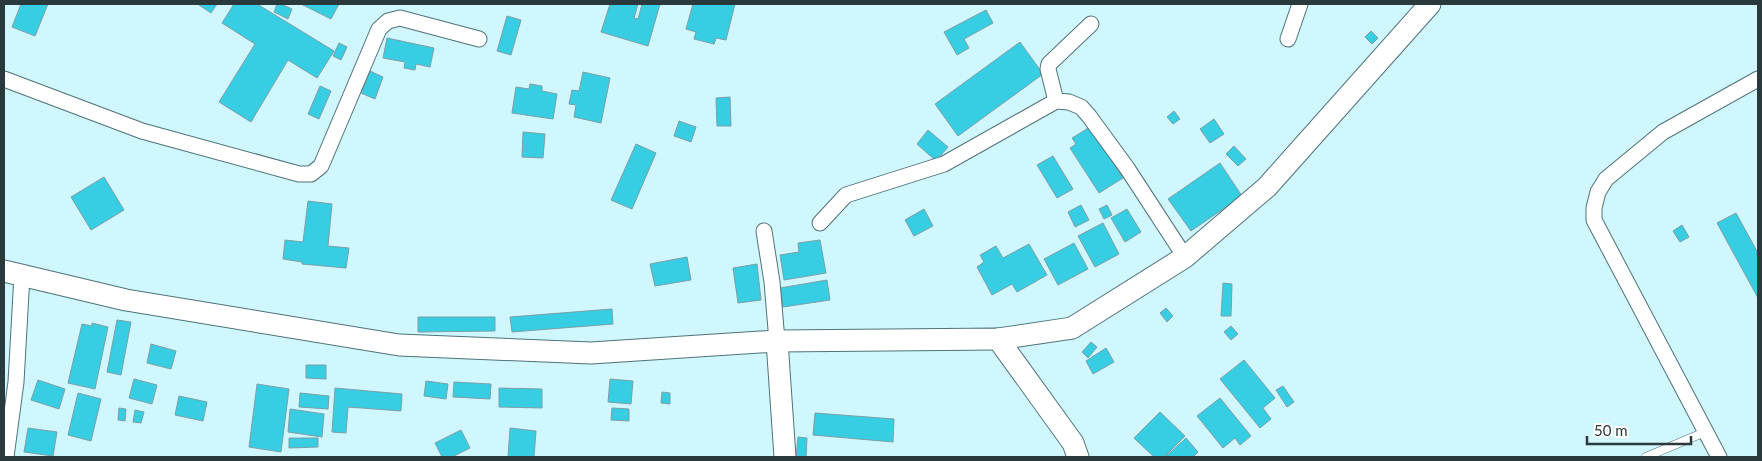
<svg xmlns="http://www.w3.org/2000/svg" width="1762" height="461" font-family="Lato,sans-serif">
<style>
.building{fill:#37cde2;stroke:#7aa0a6}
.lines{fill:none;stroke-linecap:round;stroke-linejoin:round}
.lane-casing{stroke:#4e7278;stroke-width:9}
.street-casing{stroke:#4e7278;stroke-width:17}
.secondary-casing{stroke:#4e7278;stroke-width:23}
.lane{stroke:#fff;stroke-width:8}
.street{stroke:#fff;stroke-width:15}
.secondary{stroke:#fff;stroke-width:21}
</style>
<rect width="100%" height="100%" fill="#d0f7fe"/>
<g class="building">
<path d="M21,4H48L35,36L12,27Z"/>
<path d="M200,4H217L211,13L199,5Z"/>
<path d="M234,4H257L334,51L317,78L288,60L251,122L219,102L255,44L222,23Z"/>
<path d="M277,4H281L292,9L288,19L274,12Z"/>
<path d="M301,4H339L331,19Z"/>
<path d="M610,4H638L634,18L638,19L642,4H660L648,46L601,32Z"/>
<path d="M693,4H735L726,40L716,38L714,44L694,39L696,32L686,29Z"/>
<path d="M986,10L993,23L964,39L969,48L957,55L944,32Z"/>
<path d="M507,16L521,20L511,55L497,51Z"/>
<path d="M1371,31L1378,38L1372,44L1365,37Z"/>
<path d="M387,38L434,48L430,67L416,64L415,70L404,68L405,62L383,58Z"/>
<path d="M1020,42L1043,74L958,136L935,104Z"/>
<path d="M339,43L347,47L341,60L333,56Z"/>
<path d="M370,71L383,77L375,99L361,93Z"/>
<path d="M583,72L610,78L601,123L574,117L576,105L569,104L572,90L579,91Z"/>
<path d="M530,84L542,86V91L557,94L553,119L512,113L516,87L529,89Z"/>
<path d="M320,86L331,91L319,119L308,114Z"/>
<path d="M730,97L731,126H717L716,98Z"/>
<path d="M1174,111L1180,119L1173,124L1167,117Z"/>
<path d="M1214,119L1224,134L1210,143L1200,129Z"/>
<path d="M679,121L696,127L691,142L674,136Z"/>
<path d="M1090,127L1123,178L1099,193L1070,148L1076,144L1072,138Z"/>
<path d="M928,130L948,147L936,161L917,144Z"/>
<path d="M523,132L545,134L543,158L522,157Z"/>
<path d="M636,144L656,153L632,209L611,200Z"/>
<path d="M1234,146L1246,159L1238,166L1226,154Z"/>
<path d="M1053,156L1073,189L1057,198L1037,165Z"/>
<path d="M1220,163L1242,196L1191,231L1168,199Z"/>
<path d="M104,177L124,210L91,230L71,197Z"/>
<path d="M308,201L332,204L328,246L349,248L346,268L302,264V262L283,259L285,240L303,242Z"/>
<path d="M1081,205L1089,220L1075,227L1068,212Z"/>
<path d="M1107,205L1112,215L1104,219L1099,209Z"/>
<path d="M924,209L933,226L914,236L905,220Z"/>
<path d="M1127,209L1141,232L1125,242L1111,218Z"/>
<path d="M1736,213L1758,253V298L1717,223Z"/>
<path d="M1103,223L1119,254L1095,267L1078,236Z"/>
<path d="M1682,225L1689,237L1680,242L1673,231Z"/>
<path d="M820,240L826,273L784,280L780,255L799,252L798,243Z"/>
<path d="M1074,243L1088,269L1058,285L1044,259Z"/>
<path d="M1029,244L1047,275L1017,292L1012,284L992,295L977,267L984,262L980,255L996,246L1003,258Z"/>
<path d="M687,257L691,280L655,286L650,264Z"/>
<path d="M757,264L761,300L738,303L733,268Z"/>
<path d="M827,280L830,300L783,307L780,288Z"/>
<path d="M1223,283L1232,284L1231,316H1221Z"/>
<path d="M1166,308L1173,316L1167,322L1160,313Z"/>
<path d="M612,309L613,324L512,332L510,317Z"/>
<path d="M418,317H495V331L418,332Z"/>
<path d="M117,320L131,322L121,375L107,372Z"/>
<path d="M92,323L108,327L95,389L68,383L82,324L92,326Z"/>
<path d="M1231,326L1238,334L1231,340L1224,332Z"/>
<path d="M1091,342L1097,347L1088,358L1082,352Z"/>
<path d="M151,344L176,351L171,369L147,363Z"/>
<path d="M1106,348L1114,362L1093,374L1086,361Z"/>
<path d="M1244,360L1275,398L1263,408L1271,419L1260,428L1220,379Z"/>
<path d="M306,365H326V379L306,378Z"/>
<path d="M134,379L157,385L152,404L129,398Z"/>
<path d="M610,379L633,381L631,404L608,402Z"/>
<path d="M38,380L65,389L59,409L31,400Z"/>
<path d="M426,381L448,384L446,399L424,396Z"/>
<path d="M454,382L491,384L490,399L453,397Z"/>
<path d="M257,384L289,389L281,452L249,447Z"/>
<path d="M1283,386L1294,402L1287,407L1276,390Z"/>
<path d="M335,388L402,394L401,411L348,407L346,433L332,432Z"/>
<path d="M499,388L542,389V408L499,407Z"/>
<path d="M662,392L670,393V404L661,403Z"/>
<path d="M78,393L101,399L91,441L68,435Z"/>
<path d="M300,393L329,396L328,409L299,407Z"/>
<path d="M179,396L207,402L203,421L175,415Z"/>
<path d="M1220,398L1251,436L1240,445L1235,438L1223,448L1197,416Z"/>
<path d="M119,408L126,409L125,421L118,420Z"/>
<path d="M612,408L629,409V421L611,420Z"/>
<path d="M290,409L324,414L322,437L288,432Z"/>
<path d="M135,410L144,412L141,423L133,422Z"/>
<path d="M1160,412L1185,436L1164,457H1154L1134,438Z"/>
<path d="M815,413L894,419L893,442L813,435Z"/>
<path d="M28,428L57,432L53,456L24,452Z"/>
<path d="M510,428L536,431L534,457H508Z"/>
<path d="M461,430L470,448L452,457H442L435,443Z"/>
<path d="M798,437L807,438L806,457H796Z"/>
<path d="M289,438H318V447L289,448Z"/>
<path d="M1186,438L1198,452L1193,457H1165Z"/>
</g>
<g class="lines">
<defs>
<path id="lane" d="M1646,457L1705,432"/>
<g id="street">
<path d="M1288,39L1300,4"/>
<path d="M4,79L142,131L299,174H311L321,166L379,29L388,21L400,18L479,39"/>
<path d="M1056,101L1048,69L1049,64L1091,24"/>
<path d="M820,223L846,195L944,164L1056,101L1069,102L1081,107L1089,116L1127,168L1185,257"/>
<path d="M764,231L772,282L777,341"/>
<path d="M6,457L16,382L22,275"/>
<path d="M1719,457L1594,220V208L1598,192L1606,179L1663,132L1758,79"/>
</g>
<g id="secondary">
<path d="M4,271L126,300L399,345L591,353L777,341L998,339L1072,328L1185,257L1267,187L1430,4"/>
<path d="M998,339L1073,443L1078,457"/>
<path d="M777,341L785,457"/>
</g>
</defs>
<use href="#lane" class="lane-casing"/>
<use href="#street" class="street-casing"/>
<use href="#secondary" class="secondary-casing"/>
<use href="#lane" class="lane"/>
<use href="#street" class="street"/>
<use href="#secondary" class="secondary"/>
</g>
<rect width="1762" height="461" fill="none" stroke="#2a393c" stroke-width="10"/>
<path d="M1587 436v8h104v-8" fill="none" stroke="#2a393c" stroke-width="2.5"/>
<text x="1594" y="436" font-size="15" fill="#2a393c" stroke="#fcfcfc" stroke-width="4" paint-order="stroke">50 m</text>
</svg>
